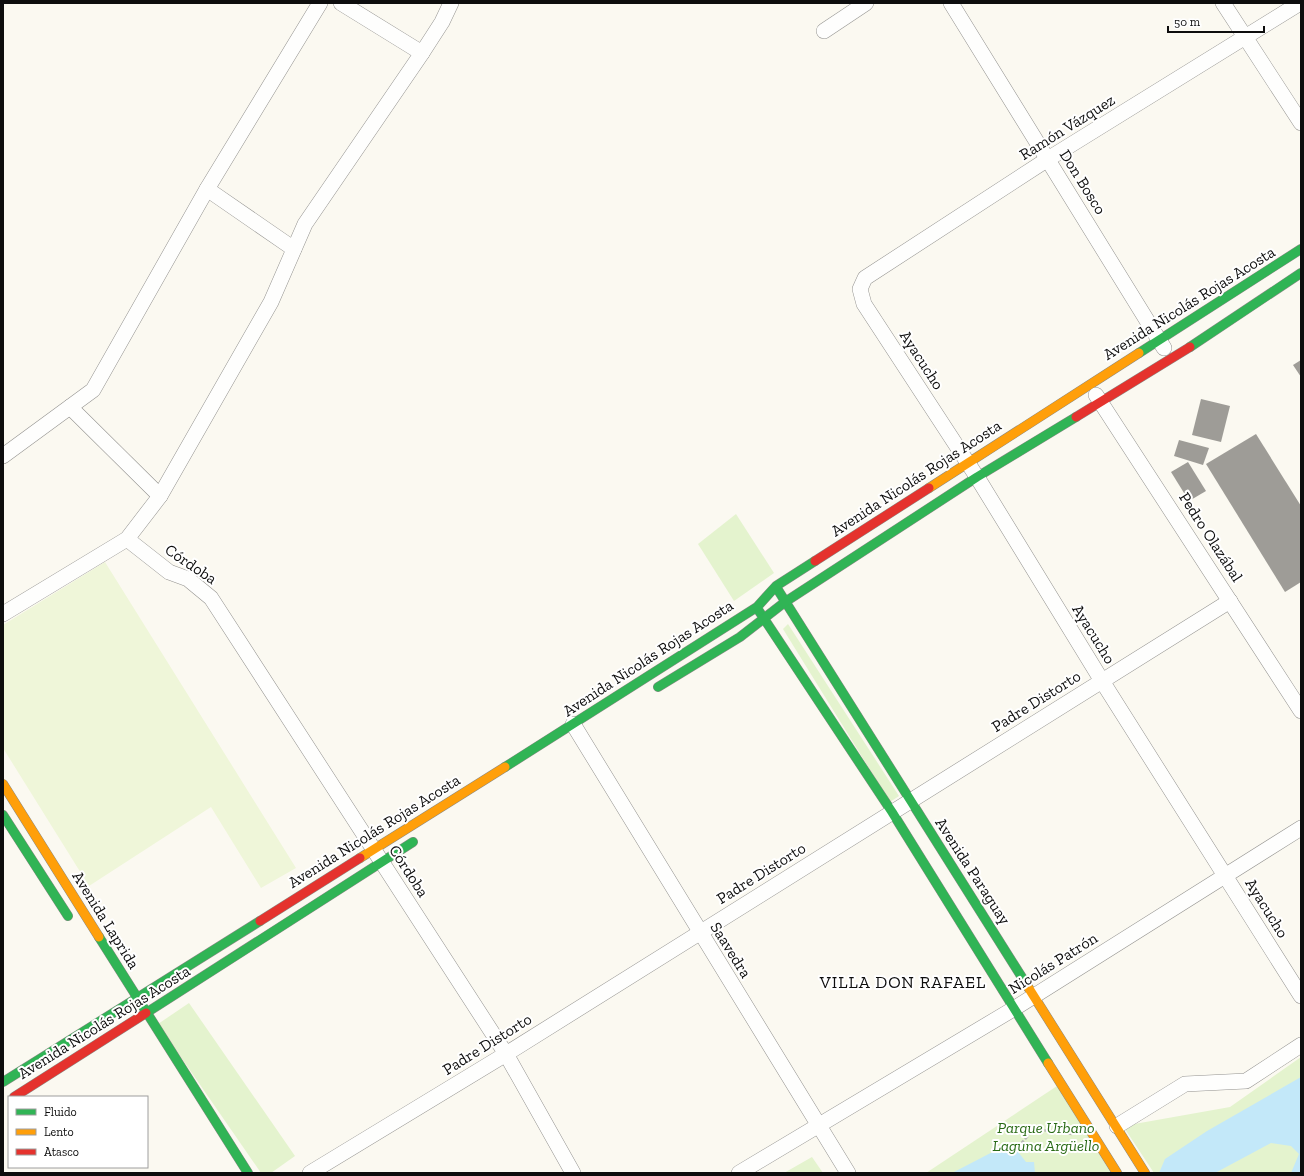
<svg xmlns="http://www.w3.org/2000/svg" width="1304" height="1176" font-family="'Zilla Slab',serif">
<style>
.green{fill:#e4f3ce}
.pitch{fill:#eff6d9}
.water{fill:#c3e8f9}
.building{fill:#9e9c97}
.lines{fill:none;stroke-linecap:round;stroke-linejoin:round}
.street-casing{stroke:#949390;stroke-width:16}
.fast-casing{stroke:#8b8a86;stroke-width:10}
.slow-casing{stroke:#8b8a86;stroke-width:10}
.jam-casing{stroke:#8b8a86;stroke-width:10}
.path{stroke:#b8b8b6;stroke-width:2.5;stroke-dasharray:4 2;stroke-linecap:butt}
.street{stroke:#fefefd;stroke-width:15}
.fast{stroke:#30b455;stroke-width:9}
.slow{stroke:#ff9f0a;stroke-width:9}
.jam{stroke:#e5322d;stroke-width:9}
.labels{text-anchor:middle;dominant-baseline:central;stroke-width:4;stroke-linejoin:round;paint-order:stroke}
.street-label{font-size:16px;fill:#0d0d0d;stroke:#fff}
.park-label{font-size:16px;font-style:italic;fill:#2a6b16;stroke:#fff}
.neighbourhood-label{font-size:17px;letter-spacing:1px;fill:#0d0d0d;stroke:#fff}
</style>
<rect width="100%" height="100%" fill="#fbf9f1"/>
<g class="green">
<path d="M736,514L774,573L734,601L698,544Z"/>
<path d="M788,624L899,796L890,802L783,629Z"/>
<path d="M189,1003L295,1156L271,1173H261L158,1024Z"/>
<path d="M1301,1057V1173H1154L1123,1126L1230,1107Z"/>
<path d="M1057,1086L1111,1173H926Z"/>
<path d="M812,1157L823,1173H784Z"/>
</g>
<path class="pitch" d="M105,562L296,868L261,888L211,807L89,886L3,748V625Z"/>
<g class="water">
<path d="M1301,1077V1173H1291L1299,1154L1291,1146L1271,1143L1215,1173H1159L1165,1159L1207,1131Z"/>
<path d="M1008,1144L1015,1148L1026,1162H1034L1035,1173H952Z"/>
</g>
<g class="building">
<path d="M1301,360V377L1293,365Z"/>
<path d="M1201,399L1230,406L1221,442L1192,435Z"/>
<path d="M1256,434L1301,506V582L1285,592L1206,464Z"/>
<path d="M1179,440L1209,448L1203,465L1174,456Z"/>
<path d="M1188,462L1206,491L1189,501L1171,472Z"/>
</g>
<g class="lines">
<defs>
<g id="street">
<path d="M341,3L422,53"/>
<path d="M951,3L1164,348"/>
<path d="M1223,3L1301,123"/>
<path d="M1300,3L1048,159L865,278L860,289L864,304L977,477L1102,681L1301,996"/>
<path d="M824,31L866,3"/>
<path d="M207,189L294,249"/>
<path d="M1096,395L1301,711"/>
<path d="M70,407L160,496"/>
<path d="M3,456L93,390L207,189L320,3"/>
<path d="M127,539L169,572L188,579L211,598L506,1054L573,1173"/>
<path d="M3,614L127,539L160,496L271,302L305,224L422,53L442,22L451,3"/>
<path d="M573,724L848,1173"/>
<path d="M1117,1126L1185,1084L1246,1081L1301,1045"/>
<path d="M310,1173L506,1054L1230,601"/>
<path d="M739,1173L1015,1008L1301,828"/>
</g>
<g id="fast">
<path d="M1190,347L1301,273"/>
<path d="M1139,353L1301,249"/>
<path d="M778,590L1028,987"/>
<path d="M757,608L892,812L1048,1063"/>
<path d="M658,687L740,637L785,602L977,477L1076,417"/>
<path d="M505,767L757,607L776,586L815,561"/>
<path d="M3,815L68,916"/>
<path d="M99,937L248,1173"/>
<path d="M146,1013L413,842"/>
<path d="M3,1082L260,921"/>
</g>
<g id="slow">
<path d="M929,488L1139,353"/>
<path d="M3,784L99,937"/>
<path d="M360,858L505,767"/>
<path d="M1028,987L1145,1173"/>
<path d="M1048,1063L1117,1173"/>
</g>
<g id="jam">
<path d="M1076,417L1190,347"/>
<path d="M815,561L929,488"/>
<path d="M260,921L360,858"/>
<path d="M14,1097L146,1013"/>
</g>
</defs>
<use href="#street" class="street-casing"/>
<use href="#fast" class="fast-casing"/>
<use href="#slow" class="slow-casing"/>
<use href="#jam" class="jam-casing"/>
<path class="path" d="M1017,1148L1034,1129L1073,1134"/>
<use href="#street" class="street"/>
<use href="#fast" class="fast"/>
<use href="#slow" class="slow"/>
<use href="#jam" class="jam"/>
</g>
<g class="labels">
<g class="street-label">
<text transform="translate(1067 127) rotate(-32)">Ramón Vázquez</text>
<text transform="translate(1083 182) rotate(58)">Don Bosco</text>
<text transform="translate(1189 303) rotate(-32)">Avenida Nicolás Rojas Acosta</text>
<text transform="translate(922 360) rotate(57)">Ayacucho</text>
<text transform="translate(916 478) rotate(-33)">Avenida Nicolás Rojas Acosta</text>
<text transform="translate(1211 537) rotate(57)">Pedro Olazábal</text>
<text transform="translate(191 564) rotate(34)">Córdoba</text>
<text transform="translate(1094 634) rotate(58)">Ayacucho</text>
<text transform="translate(648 658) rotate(-33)">Avenida Nicolás Rojas Acosta</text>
<text transform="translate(1036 701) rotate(-32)">Padre Distorto</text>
<text transform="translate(374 831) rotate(-32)">Avenida Nicolás Rojas Acosta</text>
<text transform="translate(409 871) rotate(57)">Córdoba</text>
<text transform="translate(973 871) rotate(57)">Avenida Paraguay</text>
<text transform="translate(761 873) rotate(-32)">Padre Distorto</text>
<text transform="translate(1267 908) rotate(58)">Ayacucho</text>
<text transform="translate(106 920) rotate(58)">Avenida Laprida</text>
<text transform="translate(731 950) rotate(58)">Saavedra</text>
<text transform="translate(1053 963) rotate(-32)">Nicolás Patrón</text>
<text transform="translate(104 1022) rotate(-32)">Avenida Nicolás Rojas Acosta</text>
<text transform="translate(487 1044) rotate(-32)">Padre Distorto</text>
</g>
<g class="park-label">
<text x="1046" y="1127">Parque Urbano<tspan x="1046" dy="18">Laguna Argüello</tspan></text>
</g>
<g class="neighbourhood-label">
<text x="903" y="982">VILLA DON RAFAEL</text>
</g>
</g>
<rect width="1304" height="1176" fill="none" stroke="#0d0d0d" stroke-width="8"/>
<rect x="8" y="1096" width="140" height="72" fill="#ffffff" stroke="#9e9e9e"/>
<rect x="16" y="1109" width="20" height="6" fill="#30b455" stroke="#9e9e9e"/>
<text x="44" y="1116" font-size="12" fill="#0d0d0d">Fluido</text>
<rect x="16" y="1129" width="20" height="6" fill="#ff9f0a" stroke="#9e9e9e"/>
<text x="44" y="1136" font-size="12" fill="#0d0d0d">Lento</text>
<rect x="16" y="1149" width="20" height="6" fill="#e5322d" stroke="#9e9e9e"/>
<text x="44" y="1156" font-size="12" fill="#0d0d0d">Atasco</text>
<path d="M1168 26v6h96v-6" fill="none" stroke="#0d0d0d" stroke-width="2"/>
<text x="1174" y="26" font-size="12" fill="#0d0d0d" stroke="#ffffff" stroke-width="3" paint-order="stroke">50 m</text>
</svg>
